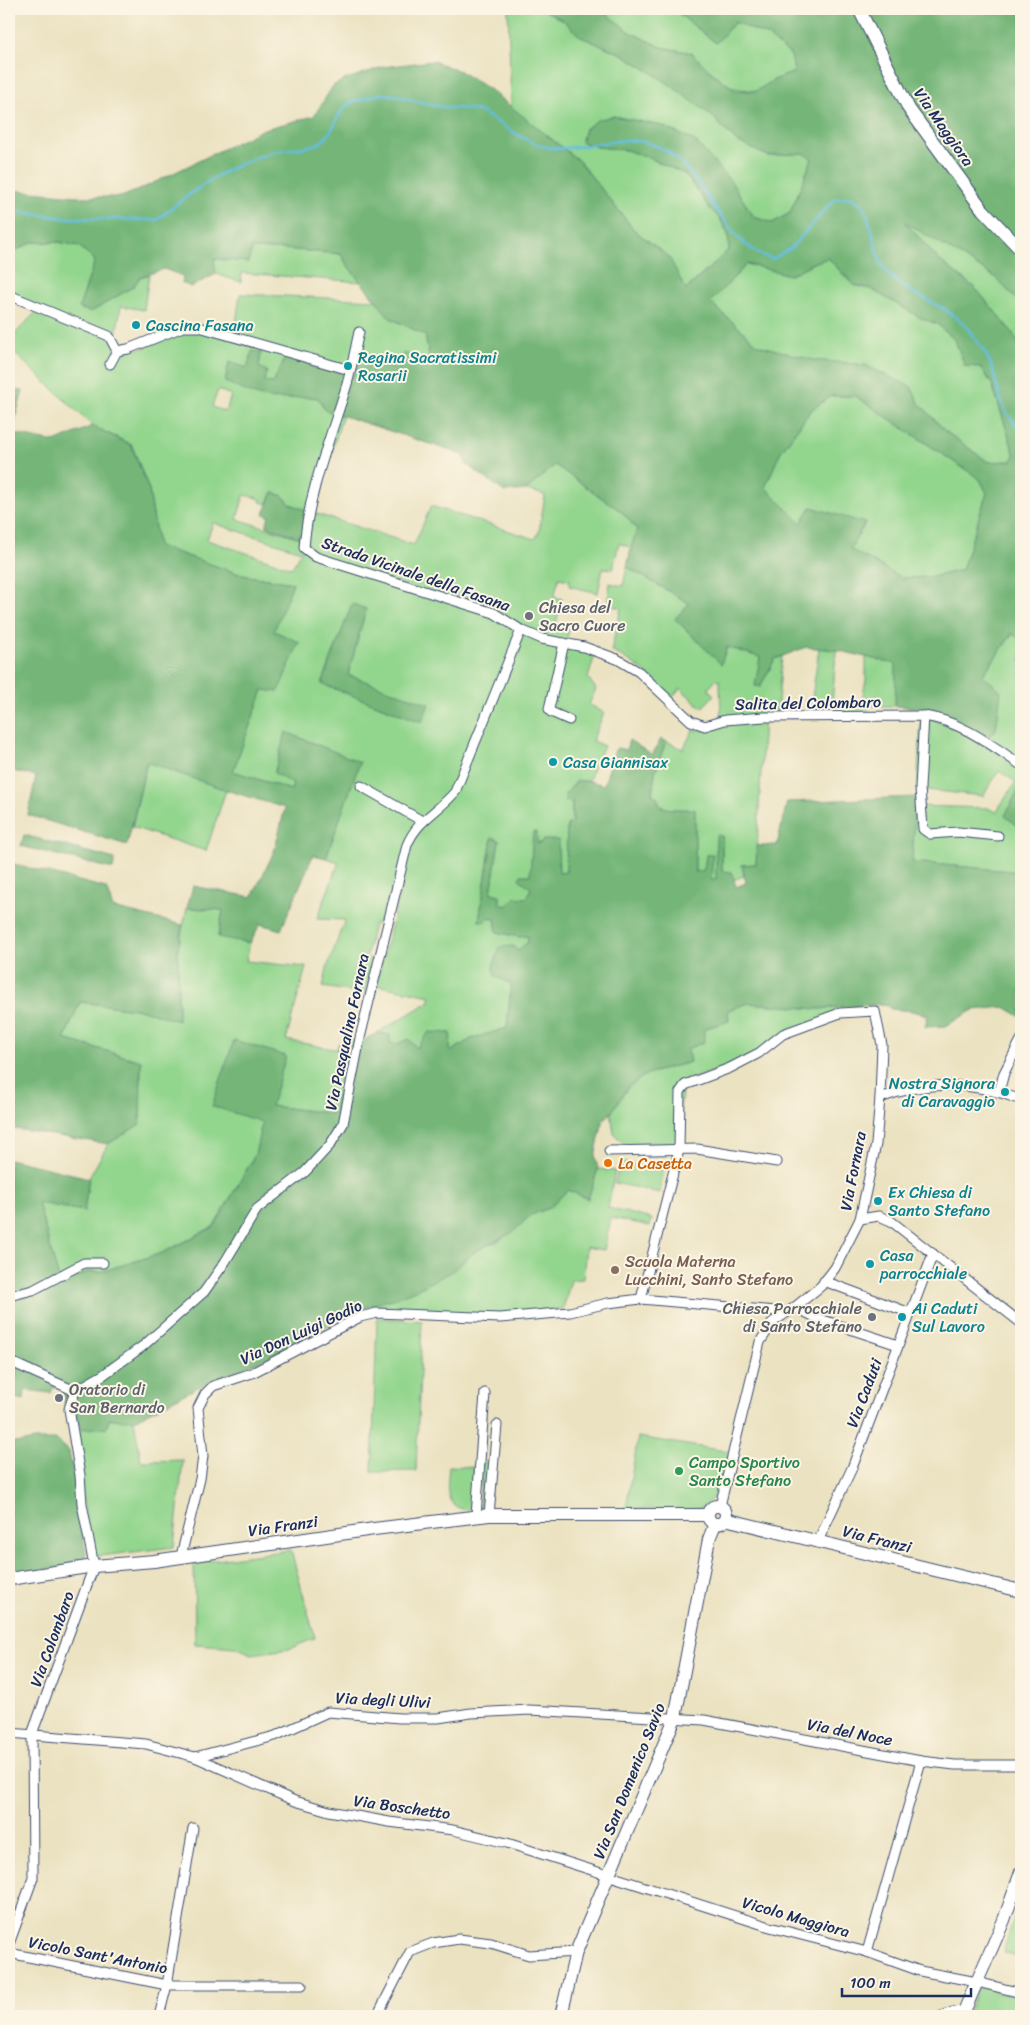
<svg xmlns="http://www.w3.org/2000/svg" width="1030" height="2025" font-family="Sriracha,sans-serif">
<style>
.green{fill:#92d58d;stroke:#568276;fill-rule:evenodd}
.forest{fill:#75b678;stroke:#48726b;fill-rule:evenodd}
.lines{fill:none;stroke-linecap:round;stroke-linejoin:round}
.stream{stroke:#64bee2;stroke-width:2.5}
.street-casing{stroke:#3a4a6d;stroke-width:11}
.secondary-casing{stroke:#3a4a6d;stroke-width:14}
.street{stroke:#fff;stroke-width:9}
.secondary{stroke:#fff;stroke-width:12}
.culture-dot{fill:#0f9aa8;stroke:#fcf5e5;stroke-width:2}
.worship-dot{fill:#6b7280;stroke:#fcf5e5;stroke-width:2}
.food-dot{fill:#e8710a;stroke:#fcf5e5;stroke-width:2}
.education-dot{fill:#8d6e63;stroke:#fcf5e5;stroke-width:2}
.leisure-dot{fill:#2e9e5b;stroke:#fcf5e5;stroke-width:2}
.labels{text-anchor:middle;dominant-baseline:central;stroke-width:4;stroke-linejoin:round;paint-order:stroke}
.street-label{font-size:16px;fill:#1b2f5e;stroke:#fcf5e5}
.culture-label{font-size:16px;fill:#0d838f;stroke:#fcf5e5;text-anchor:start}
.worship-label{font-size:16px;fill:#5b616d;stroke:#fcf5e5;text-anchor:start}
.food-label{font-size:16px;fill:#c56008;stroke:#fcf5e5;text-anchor:start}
.education-label{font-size:16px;fill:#785e54;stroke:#fcf5e5;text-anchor:start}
.leisure-label{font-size:16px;fill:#27864d;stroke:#fcf5e5;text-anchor:start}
</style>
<rect width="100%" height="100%" fill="#fcf5e5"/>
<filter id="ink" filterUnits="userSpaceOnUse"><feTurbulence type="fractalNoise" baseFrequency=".02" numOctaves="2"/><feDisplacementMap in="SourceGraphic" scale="10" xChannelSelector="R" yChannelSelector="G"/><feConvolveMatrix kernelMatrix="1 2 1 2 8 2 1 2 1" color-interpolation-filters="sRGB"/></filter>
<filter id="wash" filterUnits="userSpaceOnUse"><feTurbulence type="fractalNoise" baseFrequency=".0096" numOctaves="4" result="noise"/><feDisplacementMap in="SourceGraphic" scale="20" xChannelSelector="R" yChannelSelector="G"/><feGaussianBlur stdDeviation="1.12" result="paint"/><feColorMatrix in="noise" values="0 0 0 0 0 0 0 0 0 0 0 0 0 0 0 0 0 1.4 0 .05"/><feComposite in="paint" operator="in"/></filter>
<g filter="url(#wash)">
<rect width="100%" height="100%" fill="#ebe2c1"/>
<g class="green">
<path d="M508,9H542L563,20L581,37L622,54L662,79L711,115L736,141L768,156L804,153L812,159L790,213L772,223L754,217L732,183L695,141L662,126L613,116L585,128L582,142L598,147L626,150L647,157L685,174L710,209L721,220L728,234L729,250L685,290L669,257L634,230L579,161L511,107Z"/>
<path d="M600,9H673L716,43L735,22L768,36L791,55L794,72L774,80L756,91L733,88L711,72L692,53L661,47L630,32Z"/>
<path d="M903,220L995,277L1021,304V348L1012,332L976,289L939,260Z"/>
<path d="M32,242H59L79,246L95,260L79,308L91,312L134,286L140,277L149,274L144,310L121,306L115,342L136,349L144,348L184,329H198L234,339L240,294L376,300L390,318L425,335L430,360L401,369L358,357L353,377L274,383L264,382L259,368L261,352L247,368L229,363L225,382L289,399L306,396L318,398L325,410L343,414L314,513L414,545L431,506L535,539L539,532L545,495L526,490L555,465L622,512L637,529L631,548L619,543L613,569L603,568L598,593L569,586L570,580L559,578L554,597L562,599L556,624L569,628L567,640L597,648L588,678L596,689L589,704L604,713L592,741L604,746L593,768L589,781H577L565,801L572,802V822L567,825L566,872L559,873L531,888L527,899L515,897L507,906L500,904L491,893L499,840L492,838L479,921H485L488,917L495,919L497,932L519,937L528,935V942L495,976L511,984L507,1028L471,1039L450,1053V1033L417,1048L389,1043V1035L377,1033L429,1002L431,996L376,985L401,888L394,886L384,924H374L366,958L374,959L366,994L323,987L327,968L345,920L317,919L339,862L326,858L359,763L286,732L293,784L291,790L233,771L263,689L299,643L273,631L293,583L242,575L158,546L149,490L132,445L93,426L9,348V340L40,308L9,293V254ZM218,390L231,395L226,412L212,407ZM273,492L283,496L290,504L313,513L307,540L237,519L244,495L261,499L260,502L267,504ZM213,523L301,551L292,568L207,540ZM352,604L366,609L348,675L422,722L322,684Z"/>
<path d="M252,249H285L341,254L347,265L361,282L242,273L241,282L216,274L214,259L248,262Z"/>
<path d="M828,258L853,285L871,289L921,318L937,324L955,340L965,366L980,367L992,384L1015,456L1011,461L988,462L945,431L919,403L911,387L865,365L813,360L758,345L710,302L747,264L790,275L813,263Z"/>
<path d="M831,396H855L980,479L987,493L962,570L932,577L902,578L850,549L865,524H801L765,487L780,453L811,410Z"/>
<path d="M627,567L689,603L721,664L727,647L760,657V687L775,659L782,656L777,713L810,712L819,648L836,650L832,707L861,705L866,680V657L897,664L895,706H869L868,713L764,717L756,864L742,865L744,876L733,880L722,871V837L716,879L711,880L704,870L695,872V810L670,809L660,806L657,797L652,794L655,772L666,741L683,749L693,730H711L721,726L720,681L716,680L708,689L714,695L702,708L680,688L672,698C651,676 638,664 611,651L621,608L607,605L610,583L623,586Z"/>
<path d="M1013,633L1021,640V784L1005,816L1021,828V872L911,862L916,806L988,808L996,812L1016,782L999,771L983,796L917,789L921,721L983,675Z"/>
<path d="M147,762L226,790L206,851L132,827Z"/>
<path d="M187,908L223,910L218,936L250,943L246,961L306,967L286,1040L344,1051L335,1114L271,1106L272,1101L263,1121L255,1155L214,1226L162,1253L100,1272H88L60,1283L38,1203L84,1211L89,1178L108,1144L140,1124L141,1061L64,1039L80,1002L143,1010L178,1020V948Z"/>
<path d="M749,1003L817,1009L836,1008L839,1011L729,1066L683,1082L676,1146L628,1148L614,1134L611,1113L628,1087L647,1074L690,1062L686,1049L704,1029L728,1010Z"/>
<path d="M620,1162L664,1170L660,1193L615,1183Z"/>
<path d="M598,1169L615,1171L608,1208L652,1219L650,1226L611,1218L604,1250L586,1247L583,1279L571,1280L563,1309L497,1314H456L361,1308L396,1298L451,1272L477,1250L502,1239L531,1215L549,1208L568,1190L588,1199Z"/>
<path d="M377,1318L422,1321L416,1471L372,1472Z"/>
<path d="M109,1419L134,1420L141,1461L183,1460L174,1547L92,1557L74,1443L81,1429L106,1428Z"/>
<path d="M638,1437L731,1452L718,1493L703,1507L691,1511L626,1508Z"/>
<path d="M482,1462L492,1463L488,1512L479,1513Z"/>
<path d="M449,1466L474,1467V1511C442,1509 447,1490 449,1466Z"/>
<path d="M291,1550L315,1638L289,1649L252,1654L235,1647L195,1644L194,1563Z"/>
<path d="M1016,1910L1021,1911V1957L1003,1953Z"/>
<path d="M986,1987L998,1993L1021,1997V2016H966L977,1989Z"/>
</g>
<g class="forest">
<path d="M542,9H600L630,32L661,47L692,53L711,72L735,90L756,91L774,80L794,72L791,55L768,36L735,22L716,43L673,9H1021V304L995,277L905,222L939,260L976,289L1012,332L1021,348V640L1012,633L983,675L1001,691L996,730L983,740L924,716L920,708L895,706L896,664L836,650L806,647L775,659L760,687L755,686L760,657L727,647L721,664L675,619L689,603L627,567L631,548L637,529L622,512L555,465L526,490L505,492L466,464L464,455L325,410L318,398C299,395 281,402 262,397C250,394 237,387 225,382L229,362L247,368L252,351L261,352L259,367L267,371L264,382L273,383L286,357L353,377L358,357L400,369L403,353L430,360L425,335L390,318L347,265L341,254L285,249H252L248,262L214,259L216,274L191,287L182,283L183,276L164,269L140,277L134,286L91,312L79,308L95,260L79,246L59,242H32L9,254V190L87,197H121L141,189L264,129L314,116L333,86L344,80L383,67L433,61L460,71L490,90L579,161L634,230L669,257L686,290L729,250L728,234L721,220L710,209L685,174L647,157L626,150L598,147L581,142L585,129L597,120L613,116L662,126L695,141L732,183L754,217L772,223L790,213L812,159L804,153L768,156L736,141L711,115L662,79L622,54L581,37L563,20ZM828,258L854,285L871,289L921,318L937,324L955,340L965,366L980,367L992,384L1015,456L1011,461L988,462L945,431L919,403L911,387L865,365L813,360L758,345L710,302L747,264L790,275L813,263ZM831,396H855L980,479L987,493L962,570L932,577L902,578L850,549L865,523L811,507L801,523L765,487L780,453L811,410Z"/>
<path d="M9,389L23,391L11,433L54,442L93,426L131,445L149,490L158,546L242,575L293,583L274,631L299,642L278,692L263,690L233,771L291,790L293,784L274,773L286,732L360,762L326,858L313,855L281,930L260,924L250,943L218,937L223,910L187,908L193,886L252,897L274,852L285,808L226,790L147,762L127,845L28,815L36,776L9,770Z"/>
<path d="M273,492L283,496L290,504L314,513L307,540L266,526L269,516L264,514Z"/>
<path d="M352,604L366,609L348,675L429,704L422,722L322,684Z"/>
<path d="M661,739L666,741L655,772L652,794L657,797L660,806L670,809H695V872L704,870L706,855L713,854L711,880L716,879V835L722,836V871L732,872L736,887L746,883L742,865L756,864L757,846L777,845L787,802L916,797L912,862L1021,872V1017L1004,1007L973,1010L946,1026L925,1027L928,1015L912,1011L891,1009L885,1004L817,1009L749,1003L728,1010L729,1021L704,1029V1042L687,1049L690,1062L647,1074L628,1087L611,1113L603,1121L595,1156L598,1169L588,1199L568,1190L549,1208L531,1215L513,1232L477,1250L451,1272L422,1287L396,1298L361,1308L276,1354L196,1388L134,1420L109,1419L106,1428L81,1429L65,1407L63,1387L53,1388L51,1393L25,1390L24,1400L9,1397V1159L89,1178L84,1211L38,1203L60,1283L88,1272H100L162,1253L214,1227L255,1155L262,1122L212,1106L234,1040L286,1056L271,1106L334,1114L344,1051L337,1049L339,1043L348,1044L350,1040L362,1041L377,1033L390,1035V1043L396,1044L409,1039L417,1048L429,1032L451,1033L450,1052L471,1039L507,1028L511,984L495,976L493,967L500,947L514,946L517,951L528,942V936L519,937L497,932L495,919L488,917L485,921H479L492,837L499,840L491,893L500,895V904L507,906L515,897L527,898L531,888L519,879L521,875H530L533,832H537V844L544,840H558L559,873L566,872L567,825L572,822V802L565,801V794L577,781H589L604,785L615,750L617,748L626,750L629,740L652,755Z"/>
<path d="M1021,784V828L1005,816Z"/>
<path d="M24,835L115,859L113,869L21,846Z"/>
<path d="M10,863L106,888L113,908L183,925L178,948V1021L143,1010L80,1002L64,1039L141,1061L140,1124L108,1144L9,1128V871Z"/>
<path d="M34,1440H57L69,1451L86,1554L85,1564L9,1575V1442L19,1443Z"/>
</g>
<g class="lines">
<path class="stream" d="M9,210L62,218L157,220C195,189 225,166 273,152C287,148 304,149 317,144C334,137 334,116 346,106C352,101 356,100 363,99C369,97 376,95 382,94C400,94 419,103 437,106C450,109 465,107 478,111C484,112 489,117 494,120C511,130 531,146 552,148C590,151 626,129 663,149C709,175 721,245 773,259L791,248L834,200C876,184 869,248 884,269C906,297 944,301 967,328C973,336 981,346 987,356C996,372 996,393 1005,410C1009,417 1016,424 1021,431"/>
</g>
</g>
<g filter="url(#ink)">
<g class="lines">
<defs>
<g id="street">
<path d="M9,295L109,336L117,351"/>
<path d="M359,332C355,349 352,367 347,384C331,437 308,492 304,548L316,557L494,613L521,630L542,639L584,647L617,659L639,672L691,721L705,726L725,720L764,717L924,716C961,721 991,745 1021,765"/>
<path d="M110,364L117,351L128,349L183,327H199L350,370"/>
<path d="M564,643L549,709L551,712L569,720"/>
<path d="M924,716L920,788L923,829L930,834L958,832L998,836"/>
<path d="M361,786L422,821"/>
<path d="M999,1092L1004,1073L1021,1040"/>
<path d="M880,1098C928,1080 974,1081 1021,1100"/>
<path d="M609,1151L697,1149L777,1162"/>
<path d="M860,1219L879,1216L891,1221L1021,1323"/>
<path d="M824,1281L910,1313"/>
<path d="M9,1296L33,1290L84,1263H103"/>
<path d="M641,1299L679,1150L680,1092L685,1085L730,1068L759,1053L783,1034L840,1013L875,1011L882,1045L880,1098L876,1144L860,1219L835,1268L821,1286L795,1307L773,1322L760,1342L720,1506"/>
<path d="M795,1307L817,1318L898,1345"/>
<path d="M9,1361L75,1391"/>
<path d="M75,1391L103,1375L143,1346L204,1292L225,1262L257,1209L305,1172L330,1145L343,1124L360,1038L407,845C418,819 437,813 455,792L521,630"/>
<path d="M489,1515L497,1425"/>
<path d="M476,1516L485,1393"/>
<path d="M818,1541L852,1468L933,1254"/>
<path d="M181,1556L200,1479L203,1456L198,1408L205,1394L213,1386L252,1373L360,1317L377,1313L500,1318L570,1312L608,1303L641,1299L787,1312"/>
<path d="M9,1733L146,1744L195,1757L275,1736L328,1712L400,1718H438L471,1713L530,1710L704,1720L921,1761L955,1765H1021"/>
<path d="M195,1757L295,1801L329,1811L389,1822L453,1830L507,1843L770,1927L867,1952L920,1971L977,1982L1021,1993"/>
<path d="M9,1944L33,1878L32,1734L94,1566L82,1504L80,1475L69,1409L75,1391"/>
<path d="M867,1952L921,1761"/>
<path d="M9,1953L167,1985H302"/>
<path d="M159,2016L167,1985L193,1828"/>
<path d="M377,2016L410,1952L433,1943L459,1939L491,1943L529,1955L576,1952"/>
<path d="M942,2016L953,2012L964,2011"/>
</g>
<g id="secondary">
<path d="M859,9L909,109L983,210L1021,250"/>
<circle cx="717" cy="1515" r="9"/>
<path d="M725,1519L1021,1591"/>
<path d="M9,1579L94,1566L154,1561L374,1529L489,1515H707"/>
<path d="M561,2016L576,1952L675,1718L709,1539L715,1524"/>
<path d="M962,2016L1004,1920L1021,1872"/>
</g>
</defs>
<use href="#street" class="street-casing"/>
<use href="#secondary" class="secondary-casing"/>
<use href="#street" class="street"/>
<use href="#secondary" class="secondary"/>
</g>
</g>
<g class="culture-dot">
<circle cx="136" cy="325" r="5"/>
<circle cx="348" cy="366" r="5"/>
<circle cx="553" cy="762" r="5"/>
<circle cx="1005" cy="1092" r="5"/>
<circle cx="878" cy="1201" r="5"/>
<circle cx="870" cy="1264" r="5"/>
<circle cx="902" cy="1317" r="5"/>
</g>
<g class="worship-dot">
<circle cx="529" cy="616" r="5"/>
<circle cx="872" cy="1317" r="5"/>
<circle cx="59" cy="1398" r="5"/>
</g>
<circle class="food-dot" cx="608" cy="1163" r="5"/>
<circle class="education-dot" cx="615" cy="1270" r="5"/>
<circle class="leisure-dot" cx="679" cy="1471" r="5"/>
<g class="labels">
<g class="street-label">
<text transform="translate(944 127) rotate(55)">Via Maggiora</text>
<text transform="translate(416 574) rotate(19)">Strada Vicinale della Fasana</text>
<text transform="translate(808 703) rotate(-1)">Salita del Colombaro</text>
<text transform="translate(347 1032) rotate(-78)">Via Pasqualino Fornara</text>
<text transform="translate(853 1171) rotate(-79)">Via Fornara</text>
<text transform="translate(301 1332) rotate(-25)">Via Don Luigi Godio</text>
<text transform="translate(864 1393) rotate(-69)">Via Caduti</text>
<text transform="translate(283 1526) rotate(-8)">Via Franzi</text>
<text transform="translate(877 1539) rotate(14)">Via Franzi</text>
<text transform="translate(52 1639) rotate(-70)">Via Colombaro</text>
<text transform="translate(383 1700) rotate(3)">Via degli Ulivi</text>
<text transform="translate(850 1732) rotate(11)">Via del Noce</text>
<text transform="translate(629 1781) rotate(-68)">Via San Domenico Savio</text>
<text transform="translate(402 1807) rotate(8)">Via Boschetto</text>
<text transform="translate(796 1917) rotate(16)">Vicolo Maggiora</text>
<text transform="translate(98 1955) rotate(11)">Vicolo Sant'Antonio</text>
</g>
<g class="culture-label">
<text x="146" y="325">Cascina Fasana</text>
<text x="358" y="357">Regina Sacratissimi<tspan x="358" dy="18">Rosarii</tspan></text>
<text x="563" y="762">Casa Giannisax</text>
<text x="995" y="1083" text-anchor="end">Nostra Signora<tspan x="995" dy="18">di Caravaggio</tspan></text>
<text x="888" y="1192">Ex Chiesa di<tspan x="888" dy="18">Santo Stefano</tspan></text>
<text x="880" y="1255">Casa<tspan x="880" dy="18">parrocchiale</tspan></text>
<text x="912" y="1308">Ai Caduti<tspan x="912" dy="18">Sul Lavoro</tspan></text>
</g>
<g class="worship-label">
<text x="539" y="607">Chiesa del<tspan x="539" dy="18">Sacro Cuore</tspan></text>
<text x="862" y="1308" text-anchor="end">Chiesa Parrocchiale<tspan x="862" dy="18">di Santo Stefano</tspan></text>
<text x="69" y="1389">Oratorio di<tspan x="69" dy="18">San Bernardo</tspan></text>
</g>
<g class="food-label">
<text x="618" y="1163">La Casetta</text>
</g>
<g class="education-label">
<text x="625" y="1261">Scuola Materna<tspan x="625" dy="18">Lucchini, Santo Stefano</tspan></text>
</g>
<g class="leisure-label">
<text x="689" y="1462">Campo Sportivo<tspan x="689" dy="18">Santo Stefano</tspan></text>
</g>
</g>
<rect width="1030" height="2025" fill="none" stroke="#fcf5e5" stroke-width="30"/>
<path d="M842 1988v8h129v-8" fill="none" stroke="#1b2f5e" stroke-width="2.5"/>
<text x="850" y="1988" font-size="15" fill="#1b2f5e" stroke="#fcf5e5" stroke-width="4" paint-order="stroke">100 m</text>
</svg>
